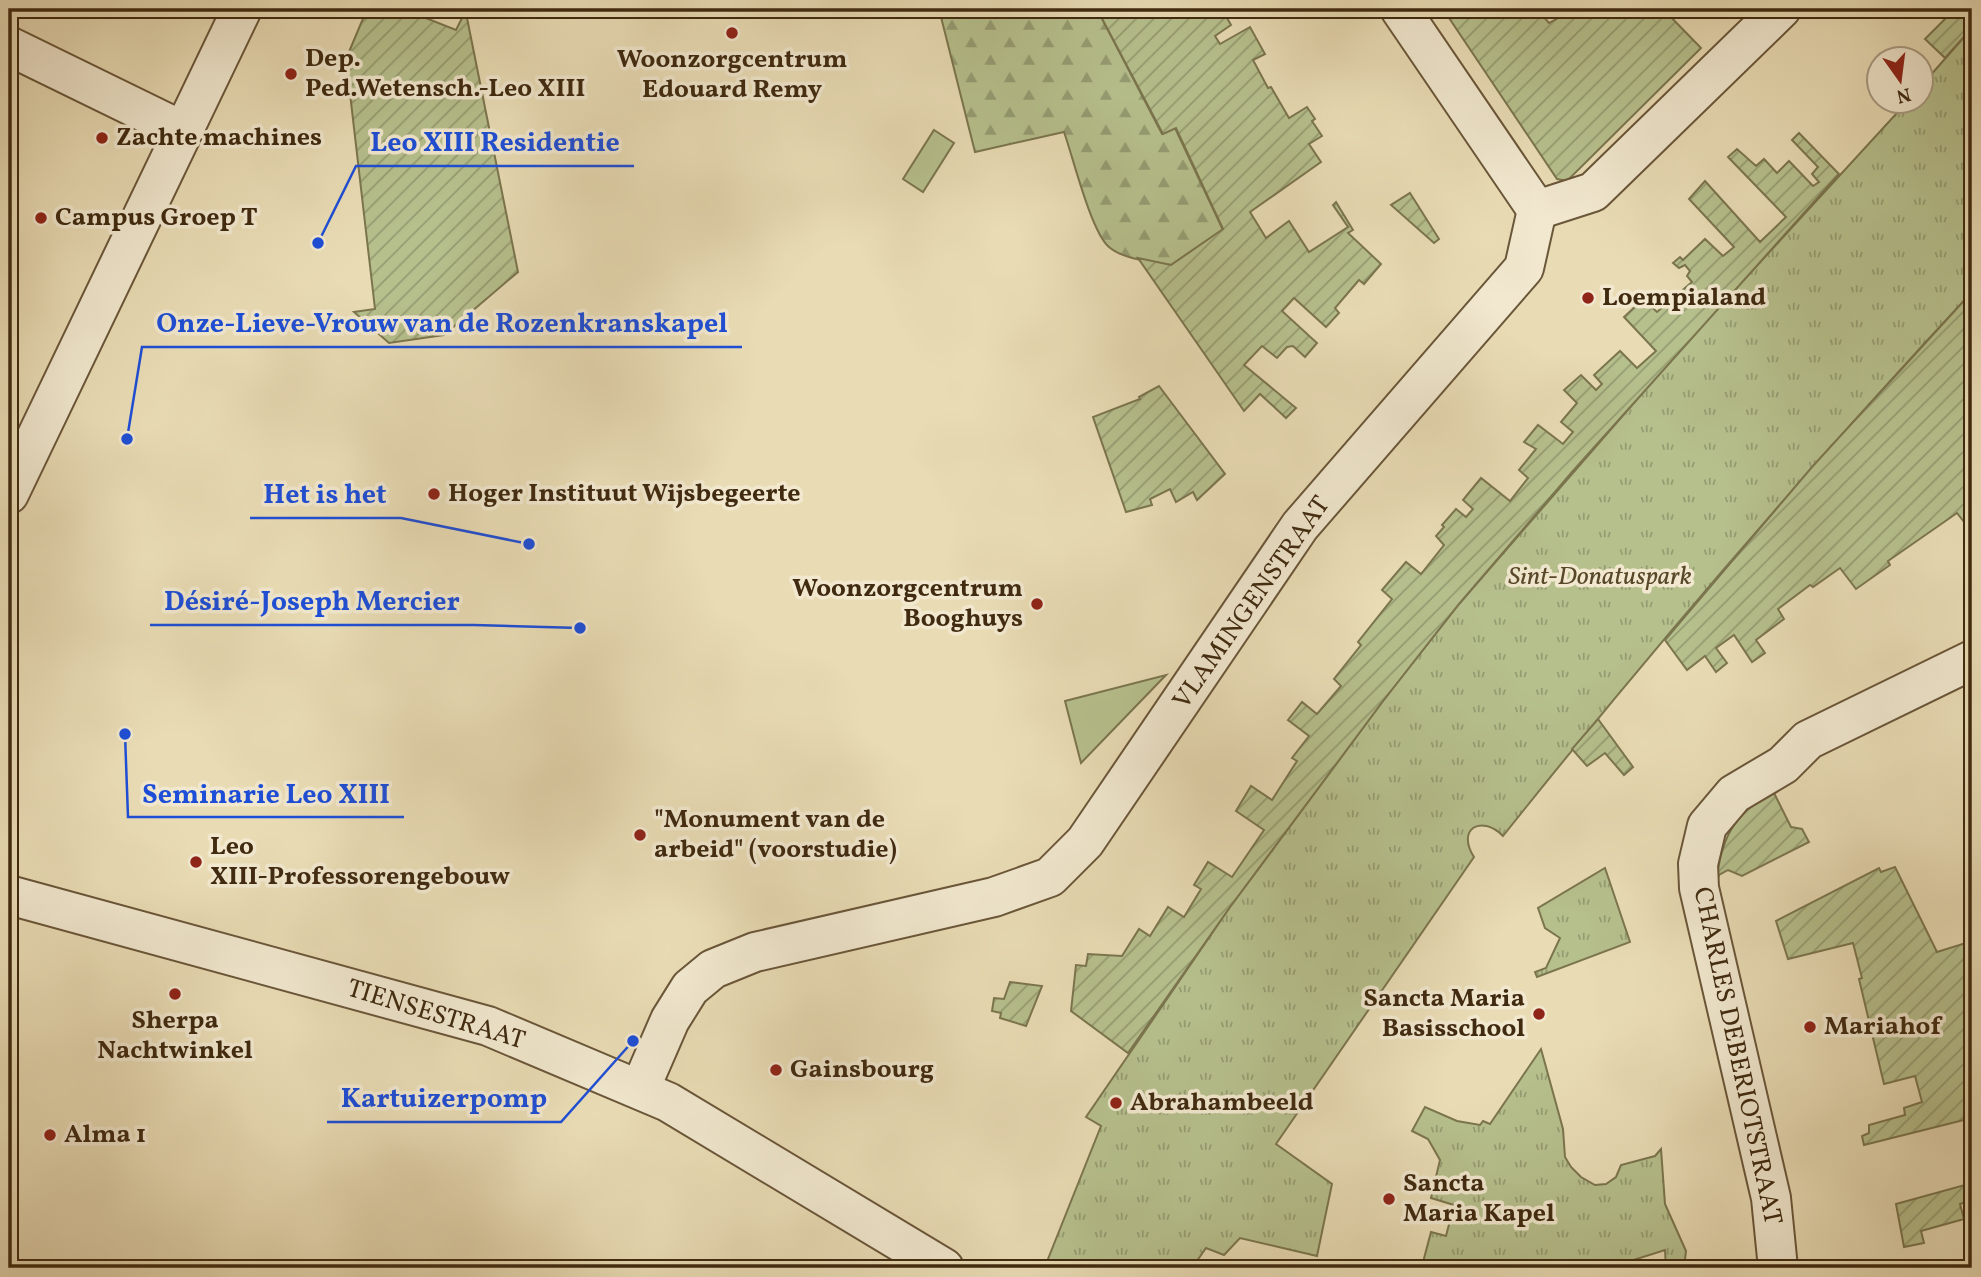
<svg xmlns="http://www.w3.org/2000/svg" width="1981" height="1277" font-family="Vollkorn,serif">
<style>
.grass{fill:#b6c08d;stroke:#7b754e;stroke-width:2}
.forest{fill:url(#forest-firs);stroke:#7b754e;stroke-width:2}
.park{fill:url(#park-tufts);stroke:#7b754e;stroke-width:2}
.garden{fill:url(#garden-furrows);stroke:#7b754e;stroke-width:2}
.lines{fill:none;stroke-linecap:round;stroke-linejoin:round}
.minor-casing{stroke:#6a5639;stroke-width:42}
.tertiary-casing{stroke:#6a5639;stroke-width:42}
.minor{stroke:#f1e8cf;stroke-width:38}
.tertiary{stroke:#f1e8cf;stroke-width:38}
.poi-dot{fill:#8f2418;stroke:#f1e8cf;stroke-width:2.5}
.labels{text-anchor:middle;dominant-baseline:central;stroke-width:7;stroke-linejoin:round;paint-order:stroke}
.poi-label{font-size:26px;font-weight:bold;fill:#402a10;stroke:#f1e8cf;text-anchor:start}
.park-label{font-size:26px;font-style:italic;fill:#584829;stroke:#f1e8cf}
.street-label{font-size:26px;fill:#402a10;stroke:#f1e8cf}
.leader{fill:none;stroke:#1d4ed8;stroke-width:2.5}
.callout-dot{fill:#1d4ed8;stroke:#f1e8cf;stroke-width:2.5}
.callout-label{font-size:28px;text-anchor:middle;font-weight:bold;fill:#1d4ed8;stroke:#f1e8cf;stroke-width:7;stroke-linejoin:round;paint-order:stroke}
</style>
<defs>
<pattern id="forest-firs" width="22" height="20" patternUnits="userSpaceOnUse" patternTransform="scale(1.75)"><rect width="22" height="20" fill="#b6c08d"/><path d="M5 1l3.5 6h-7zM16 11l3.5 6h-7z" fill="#959c72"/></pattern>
<pattern id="park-tufts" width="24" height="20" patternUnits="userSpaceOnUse" patternTransform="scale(1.75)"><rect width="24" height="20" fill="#b6c08d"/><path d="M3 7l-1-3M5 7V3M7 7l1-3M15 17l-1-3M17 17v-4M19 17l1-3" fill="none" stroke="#959c72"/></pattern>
<pattern id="garden-furrows" width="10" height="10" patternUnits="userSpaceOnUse" patternTransform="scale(1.75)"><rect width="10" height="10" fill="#b6c08d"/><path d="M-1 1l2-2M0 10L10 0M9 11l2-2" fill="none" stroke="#959c72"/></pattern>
</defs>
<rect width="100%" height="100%" fill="#e9dcb5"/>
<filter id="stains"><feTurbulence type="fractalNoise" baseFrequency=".00286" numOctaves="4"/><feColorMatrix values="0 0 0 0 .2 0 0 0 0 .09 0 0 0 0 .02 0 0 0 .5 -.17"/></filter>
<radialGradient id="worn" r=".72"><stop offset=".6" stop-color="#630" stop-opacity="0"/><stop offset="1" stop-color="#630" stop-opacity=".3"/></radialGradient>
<g class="grass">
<path d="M934,130L954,143L923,192L903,179Z"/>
<path d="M1166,675L1081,763L1065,701Z"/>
</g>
<path class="forest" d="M939,9H1097L1162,134L1175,128L1223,230L1171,265C1152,261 1124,260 1109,247C1091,232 1073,157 1064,132L975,152Z"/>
<g class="park">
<path d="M1972,28V292C1809,467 1652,649 1503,836C1481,814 1456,829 1474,857L1276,1144L1332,1184L1317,1256L1240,1238L1224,1255L1206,1248L1192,1268H1061L1046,1264L1101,1126L1086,1117L1230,907L1383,701L1459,604L1686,343L1907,102H1922V85Z"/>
<path d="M1605,868L1630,942L1537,977L1535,972L1546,968L1560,938L1545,928L1538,908Z"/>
<path d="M1541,1049L1563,1129L1565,1157L1571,1167L1581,1177L1595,1185L1606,1184L1616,1177L1621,1165L1655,1156L1661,1149L1665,1204L1686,1251L1684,1268H1666L1665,1250L1608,1268H1431L1422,1266L1431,1232L1446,1236L1454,1205L1431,1198L1440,1160L1428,1139L1412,1131L1425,1107L1457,1121L1480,1125L1483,1121L1490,1124Z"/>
</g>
<g class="garden">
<path d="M367,9H403L456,30L463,16L467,18L518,272L444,335L389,343L354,312L375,309L346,59Z"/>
<path d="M1097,9H1228L1231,15L1227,18L1231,25L1215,36L1220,44L1250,27L1265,54L1253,60L1268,88L1271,87L1289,118L1307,107L1315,119L1312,121L1322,136L1309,144L1321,162L1250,212L1266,238L1289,221L1309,252L1348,227L1333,205L1336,202L1353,230L1348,233L1381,264L1364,284L1359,280L1335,308L1339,313L1326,327L1294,298L1282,311L1317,343L1305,357L1293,346L1287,347L1277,358L1262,346L1244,365L1296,408L1286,418L1260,394L1244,411L1138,258L1171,265L1223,229L1176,128L1163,134Z"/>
<path d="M1443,9H1537L1549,23L1558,18L1557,15L1563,9H1663L1701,48L1567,181L1557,179Z"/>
<path d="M1955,9L1972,25V28L1945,58L1925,39Z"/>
<path d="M1799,133L1839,174L1572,472L1459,604L1383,701L1230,907L1128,1053L1071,1011L1076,965L1086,966L1088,954L1122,956L1139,929L1150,936L1168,907L1184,917L1201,889L1194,885L1208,862L1232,877L1264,830L1236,811L1251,786L1272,800L1297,761L1292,758L1309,736L1288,720L1302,702L1317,714L1341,686L1334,679L1361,645L1358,642L1392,599L1382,590L1406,562L1421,574L1444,545L1436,536L1444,527L1442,525L1456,509L1466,517L1473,509L1463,500L1481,478L1510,501L1528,478L1519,470L1536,449L1524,442L1538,425L1563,444L1573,432L1561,422L1577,403L1564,390L1581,375L1596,390L1602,384L1594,375L1620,351L1637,368L1656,351L1624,317L1643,299L1657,312L1692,282L1687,276L1690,271L1685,265L1679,268L1673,263L1680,257L1683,260L1705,239L1723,256L1734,247L1689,199L1705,181L1760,242L1786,217L1728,157L1737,149L1756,166L1764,159L1777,173L1789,161L1813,186L1819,182L1812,174L1818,167L1792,140Z"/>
<path d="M1410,193L1439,239L1434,243L1391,205Z"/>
<path d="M1972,292V529L1971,531L1957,513L1888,561L1890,565L1856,589L1840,568L1813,587L1810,585L1778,609L1784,619L1756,640L1765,653L1752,662L1734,635L1716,648L1727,663L1716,672L1705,656L1687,670L1665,640L1812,467Z"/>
<path d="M1159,386L1225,474L1197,500L1193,492L1176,502L1170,489L1150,499L1152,505L1126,512L1093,417L1140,399L1139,397Z"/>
<path d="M1598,719L1633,767L1624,775L1605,753L1587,766L1572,749Z"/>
<path d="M1773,791L1791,827L1802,829L1809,842L1742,876L1728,870L1719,875L1716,884C1721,837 1733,816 1773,791Z"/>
<path d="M1895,867L1937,952L1972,941V1118L1864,1145L1862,1136L1869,1133V1125L1905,1115L1904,1108L1922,1102L1915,1076L1884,1084L1859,979L1862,978L1853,943L1788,959L1776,921L1879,868L1881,872Z"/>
<path d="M1010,982L1042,986L1026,1026L1000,1018L1001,1013L992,1011L994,998L1004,999Z"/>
<path d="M1972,1183V1200L1960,1204L1964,1219L1921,1231L1924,1243L1904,1247L1896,1204Z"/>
</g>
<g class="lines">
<defs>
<g id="minor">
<path d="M1400,9L1537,210"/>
<path d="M9,46L183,131"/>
<path d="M1537,210L1593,192L1781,9"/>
<path d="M9,494L242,9"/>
<path d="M640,1089L670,1020L690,988L713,969L755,952L994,897L1050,877L1085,842L1300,526L1524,268L1537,210"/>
<path d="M1778,1268L1771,1198L1699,888L1698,864L1707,826L1734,794L1783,765L1808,740L1972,660"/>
</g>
<path id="tertiary" d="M9,895L488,1026L668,1102L944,1268"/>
</defs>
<use href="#minor" class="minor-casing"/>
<use href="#tertiary" class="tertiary-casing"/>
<use href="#minor" class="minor"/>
<use href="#tertiary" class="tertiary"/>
</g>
<g class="poi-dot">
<circle cx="732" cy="33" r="7"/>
<circle cx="291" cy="74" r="7"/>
<circle cx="102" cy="138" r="7"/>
<circle cx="41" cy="218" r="7"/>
<circle cx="1588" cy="298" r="7"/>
<circle cx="434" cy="494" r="7"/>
<circle cx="1037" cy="604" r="7"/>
<circle cx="640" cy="835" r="7"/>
<circle cx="196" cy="862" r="7"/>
<circle cx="175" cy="994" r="7"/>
<circle cx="1539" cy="1014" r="7"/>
<circle cx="1810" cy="1027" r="7"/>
<circle cx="776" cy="1070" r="7"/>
<circle cx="1116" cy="1103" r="7"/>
<circle cx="50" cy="1135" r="7"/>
<circle cx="1389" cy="1199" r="7"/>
</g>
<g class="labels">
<g class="poi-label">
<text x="305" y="59">Dep.<tspan x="305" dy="30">Ped.Wetensch.-Leo XIII</tspan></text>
<text x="732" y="60" text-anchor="middle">Woonzorgcentrum<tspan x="732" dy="30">Edouard Remy</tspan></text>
<text x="116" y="138">Zachte machines</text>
<text x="55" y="218">Campus Groep T</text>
<text x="1602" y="298">Loempialand</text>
<text x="448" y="494">Hoger Instituut Wijsbegeerte</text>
<text x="1023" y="589" text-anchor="end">Woonzorgcentrum<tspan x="1023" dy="30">Booghuys</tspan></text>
<text x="654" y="820">"Monument van de<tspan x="654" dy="30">arbeid" (voorstudie)</tspan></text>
<text x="210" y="847">Leo<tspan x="210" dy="30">XIII-Professorengebouw</tspan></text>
<text x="1525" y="999" text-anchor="end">Sancta Maria<tspan x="1525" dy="30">Basisschool</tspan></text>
<text x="175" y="1021" text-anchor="middle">Sherpa<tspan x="175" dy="30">Nachtwinkel</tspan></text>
<text x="1824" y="1027">Mariahof</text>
<text x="790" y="1070">Gainsbourg</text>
<text x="1130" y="1103">Abrahambeeld</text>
<text x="64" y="1135">Alma 1</text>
<text x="1403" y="1184">Sancta<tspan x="1403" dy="30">Maria Kapel</tspan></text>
</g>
<g class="park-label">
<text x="1600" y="577">Sint-Donatuspark</text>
</g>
<g class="street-label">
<text transform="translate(1252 603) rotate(-55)">VLAMINGENSTRAAT</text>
<text transform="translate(436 1015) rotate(17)">TIENSESTRAAT</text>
<text transform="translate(1737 1056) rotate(78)">CHARLES DEBERIOTSTRAAT</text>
</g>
</g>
<path class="leader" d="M318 243L356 166H634M127 439L142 347H742M529 544L401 518H250M580 628L474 625H150M125 734L128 817H404M633 1041L561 1122H327"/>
<g class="callout-dot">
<circle cx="318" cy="243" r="7"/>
<circle cx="127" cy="439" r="7"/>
<circle cx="529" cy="544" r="7"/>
<circle cx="580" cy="628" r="7"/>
<circle cx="125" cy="734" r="7"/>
<circle cx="633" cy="1041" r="7"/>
</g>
<g class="callout-label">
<text x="495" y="151">Leo XIII Residentie</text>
<text x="442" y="332">Onze-Lieve-Vrouw van de Rozenkranskapel</text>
<text x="325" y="503">Het is het</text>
<text x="312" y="610">Désiré-Joseph Mercier</text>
<text x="266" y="803">Seminarie Leo XIII</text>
<text x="444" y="1107">Kartuizerpomp</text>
</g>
<rect width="1981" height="1277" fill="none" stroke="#e9dcb5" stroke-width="35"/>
<rect x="10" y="10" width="1960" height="1256" fill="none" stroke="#402a10" stroke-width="3.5"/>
<rect x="18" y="18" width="1946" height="1242" fill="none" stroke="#402a10" stroke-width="2"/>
<g transform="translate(1900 80) rotate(166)"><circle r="33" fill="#f1e8cf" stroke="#aa9c83" stroke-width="2"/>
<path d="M0-5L12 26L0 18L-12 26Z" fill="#8f2418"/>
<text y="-10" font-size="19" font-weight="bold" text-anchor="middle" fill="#402a10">N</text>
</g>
<rect width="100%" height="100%" filter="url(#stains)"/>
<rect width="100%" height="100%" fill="url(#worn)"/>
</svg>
